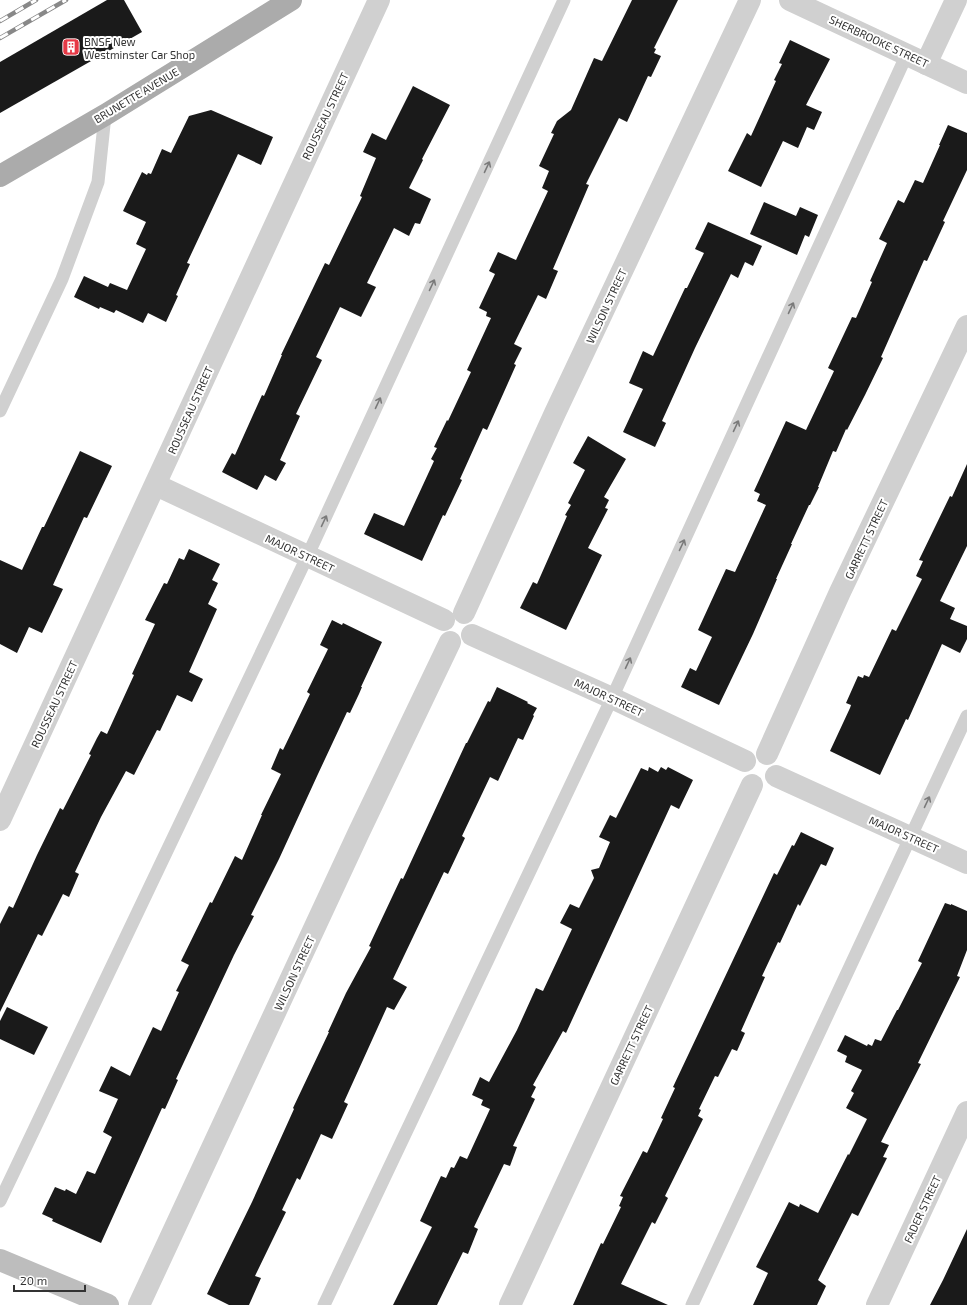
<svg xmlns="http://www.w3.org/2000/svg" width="967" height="1305" font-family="'Exo 2',sans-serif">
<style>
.building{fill:#1a1a1a}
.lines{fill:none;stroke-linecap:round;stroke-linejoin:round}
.service{stroke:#d0d0d0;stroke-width:13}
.minor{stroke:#d0d0d0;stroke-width:22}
.secondary{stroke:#bdbdbd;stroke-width:22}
.primary{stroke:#ababab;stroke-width:22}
.rail-casing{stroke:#888;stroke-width:4.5}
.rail{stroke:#fff;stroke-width:3;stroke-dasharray:9;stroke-linecap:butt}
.oneway{stroke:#7a7a7a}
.labels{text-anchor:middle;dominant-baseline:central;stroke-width:4;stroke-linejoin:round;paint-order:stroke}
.poi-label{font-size:11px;fill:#333;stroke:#fff;text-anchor:start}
.street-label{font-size:11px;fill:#333;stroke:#fff}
</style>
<rect width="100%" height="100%" fill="#fff"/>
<g class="building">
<path d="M107,0H124L142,32L0,113V62Z"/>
<path d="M632,0H678L654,48L656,49L654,53L661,56L651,77L648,76L627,122L619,118L586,184L589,185L553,269L558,271L546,299L538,295L514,344L522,348L514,364L516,365L487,430L483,428L460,479L462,480L445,516L443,515L422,561L364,534L374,513L404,526L434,461L431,459L437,448L434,447L447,420L448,421L471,372L467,370L491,318L486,316L487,312L479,308L495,274L489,271L498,252L516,260L548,191L542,188L549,171L539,166L554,134L551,133L557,121L571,110L594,58L602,61Z"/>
<path d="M790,40L830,59L806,105L822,112L814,130L807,127L798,148L783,141L761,187L728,171L747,133L751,136L776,81L774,80L782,64L779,63Z"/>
<path d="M413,86L450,105L422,159L423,160L409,188L431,199L420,224L415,223L409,236L394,228L367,283L376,287L361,317L340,307L316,357L322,360L296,414L300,416L280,460L286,463L276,481L265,475L257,490L222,472L232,453L235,455L262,395L264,396L282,355H281L325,263L329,265L362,197L360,196L376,158L363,152L372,133L386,140Z"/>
<path d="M211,110L273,137L261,165L238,154L187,263L190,264L176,295L178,296L166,322L148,313L143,323L116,310L114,313L100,307L99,309L74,297L84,276L108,287L110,283L127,290L146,249L136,244L146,222L123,211L142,172L147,175L148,173L151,174L162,149L171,153L189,116Z"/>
<path d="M948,125L967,133V170L943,221L945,222L927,261L924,260L881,357L883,358L865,395L847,430L846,429L836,452L833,451L818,487H819L810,505H809L791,544H792L776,579H777L753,634L719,705L681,687L690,668L696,671L712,637L698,630L726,569L735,572L765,507L766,505L757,501L760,494L754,491L786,421L806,430L834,371L828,368L852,317L856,318L872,282L870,281L887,243L879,239L898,200L904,203L915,180L923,183L940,145H939Z"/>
<path d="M764,202L796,216L800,207L818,215L809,237L805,235L797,255L750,234Z"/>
<path d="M708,222L762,246L753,266L745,262L738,278L731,274L695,348L662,421L666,423L655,447L623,432L643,389L629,383L643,351L653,356L685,288H687L704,253L695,249Z"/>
<path d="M588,436L626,459L604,497L609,500L605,508L608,509L588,548L602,555L566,630L520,608L533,582L537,584L567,516L565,515L571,505L568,503L585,470L573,463Z"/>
<path d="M80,451L112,466L87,518L84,517L53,585L63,589L42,633L29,627L17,653L0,644V560L22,570L42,527H44Z"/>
<path d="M967,464V546L940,601L955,608L950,619L967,626V639L960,653L942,644L908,720L906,719L880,775L830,751L850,708L851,705L846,703L858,676L863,678L864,675L869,677L892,629L896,631L922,579L916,576L923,561L919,560L950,496L952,497Z"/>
<path d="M189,549L220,564L212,580L218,583L208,604L217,609L189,672L203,679L192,702L177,695L160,731L157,730L134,775L126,771L101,817L75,872L79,874L69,897L63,894L42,936L38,934L0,1012V924L9,906L13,908L37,855L60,808L63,810L91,755L89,754L97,738L101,731L107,734L134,675L132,674L155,624L145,620L164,583L167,584L179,558L184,560Z"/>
<path d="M332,620L342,625L343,623L382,642L361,687H362L359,694L350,713L347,712L318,774L279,859L251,915L254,916L234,955L176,1079L178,1080L165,1109L162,1108L101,1243L52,1221L53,1219L42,1214L55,1187L65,1191L66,1189L76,1194L87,1171L95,1174L112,1137L103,1132L118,1099L99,1091L111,1066L130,1076L153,1027L161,1031L179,992L176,991L189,965L181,961L210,902L212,903L235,856L242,860L262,815H261L281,774L271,769L280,748L283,750L310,694L307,692L328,649L320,645Z"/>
<path d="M497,687L528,702L527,703L537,708L533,715L534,716L523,740L518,738L498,781L490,777L462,836L465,838L448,874L444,872L393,979L407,987L394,1010L387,1007L344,1102L348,1104L332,1139L321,1134L300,1180L297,1178L282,1210L286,1212L255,1276L261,1278L249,1305H229L207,1294L252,1202L294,1109L293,1108L329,1032H328L346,993L371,947L369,946L401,878L403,879L466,743H467L488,701L490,702Z"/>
<path d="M649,767L658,772L661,767L666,770L668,767L693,780L679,809L671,805L566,1033L563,1031L533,1085L536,1087L531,1097L535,1099L513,1146L517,1147L510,1166L504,1164L474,1227L478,1229L468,1254L463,1252L437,1305H393L432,1227L420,1221L441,1176L446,1178L451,1167L454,1168L460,1156L467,1159L490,1109L481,1105L483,1100L472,1095L480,1077L489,1082L517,1030L536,988L543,991L572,929L560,923L570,904L579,908L594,878L591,870L599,868L610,842L599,837L610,815L616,818L641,768L648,771Z"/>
<path d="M801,832L834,848L826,866L821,864L800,906L798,904L780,943L778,942L762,976L765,977L741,1031L745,1033L737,1051L732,1049L718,1077L715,1076L699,1109L701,1110L698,1116L703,1119L665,1196L668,1198L655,1224L652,1222L621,1284L668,1305H573L601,1243L603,1244L621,1207L619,1206L623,1197L620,1196L643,1151L647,1153L663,1119L661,1118L675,1088L673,1087L749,926L774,873L777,875L792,845L794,846Z"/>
<path d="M945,903L951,905V904L967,911V950L957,976L960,977L918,1063L921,1064L881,1142L889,1145L883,1157L887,1158L858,1216L852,1213L818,1280L826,1286L817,1305H753L768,1273L756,1267L789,1202L799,1207L800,1204L818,1213L848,1154L849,1155L867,1119L846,1108L854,1093L851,1091L862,1070L845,1062L847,1056L837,1051L845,1035L867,1046L868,1044L872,1046L875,1039L881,1041L897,1010H898L922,963L918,961Z"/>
<path d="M7,1007L48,1027L34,1055L0,1039V1021Z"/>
<path d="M967,1229V1305H930L943,1280Z"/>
</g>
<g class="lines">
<g class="service">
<path d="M0,411L62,279L98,182L105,115"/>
<path d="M0,1201L307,557L564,0"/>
<path d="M324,1305L612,698L907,54"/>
<path d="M692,1305L967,716"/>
</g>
<g class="minor">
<path d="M790,0L967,83"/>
<path d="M926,64L956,0"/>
<path d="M156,485L444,620"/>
<path d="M464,613L555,413L750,0"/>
<path d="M472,635L612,698L745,761"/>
<path d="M767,754L840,592L967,326"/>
<path d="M776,776L967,863"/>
<path d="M0,820C127,547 252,273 379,0"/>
<path d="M139,1305L359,832L450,642"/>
<path d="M510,1305L752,785"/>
<path d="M877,1305L967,1112"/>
</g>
<path class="secondary" d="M0,1260L108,1305"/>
<path class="primary" d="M0,176L105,115L291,0"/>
<defs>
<g id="rail">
<path d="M0,21L36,0"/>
<path d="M0,38L66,0"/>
</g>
</defs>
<use href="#rail" class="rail-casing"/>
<use href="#rail" class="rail"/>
</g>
<defs><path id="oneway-shaft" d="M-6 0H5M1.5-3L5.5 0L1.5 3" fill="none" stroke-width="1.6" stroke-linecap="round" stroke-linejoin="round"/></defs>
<g class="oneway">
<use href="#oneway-shaft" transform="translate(487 167) rotate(-65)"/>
<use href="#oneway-shaft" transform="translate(432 285) rotate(-65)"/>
<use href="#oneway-shaft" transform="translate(791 308) rotate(-65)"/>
<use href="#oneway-shaft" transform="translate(378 403) rotate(-65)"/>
<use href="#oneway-shaft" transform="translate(736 426) rotate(-65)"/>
<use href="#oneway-shaft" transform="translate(324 521) rotate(-65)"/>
<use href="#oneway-shaft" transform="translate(682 545) rotate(-65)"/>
<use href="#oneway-shaft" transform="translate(628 663) rotate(-65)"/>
<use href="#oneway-shaft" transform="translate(927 802) rotate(-65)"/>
</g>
<defs>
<symbol id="building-square" viewBox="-11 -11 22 22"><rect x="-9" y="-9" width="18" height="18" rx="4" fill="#e63946" stroke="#fff"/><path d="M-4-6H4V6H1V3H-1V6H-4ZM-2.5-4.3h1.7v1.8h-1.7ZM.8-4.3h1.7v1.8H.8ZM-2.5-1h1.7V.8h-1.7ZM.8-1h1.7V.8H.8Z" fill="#fff"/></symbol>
</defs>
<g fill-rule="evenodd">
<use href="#building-square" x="61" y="37" width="20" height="20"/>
</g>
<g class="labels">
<g class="poi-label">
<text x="84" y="41">BNSF New<tspan x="84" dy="13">Westminster Car Shop</tspan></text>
</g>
<g class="street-label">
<text transform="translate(879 41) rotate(25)">SHERBROOKE STREET</text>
<text transform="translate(136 95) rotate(-31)">BRUNETTE AVENUE</text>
<text transform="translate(325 116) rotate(-65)">ROUSSEAU STREET</text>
<text transform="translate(606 306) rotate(-65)">WILSON STREET</text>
<text transform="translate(190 410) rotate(-66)">ROUSSEAU STREET</text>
<text transform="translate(866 539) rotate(-65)">GARRETT STREET</text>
<text transform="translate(300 553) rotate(25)">MAJOR STREET</text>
<text transform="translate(609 697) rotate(25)">MAJOR STREET</text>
<text transform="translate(54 704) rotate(-65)">ROUSSEAU STREET</text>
<text transform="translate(904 834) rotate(24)">MAJOR STREET</text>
<text transform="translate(294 973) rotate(-65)">WILSON STREET</text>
<text transform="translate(631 1045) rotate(-65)">GARRETT STREET</text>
<text transform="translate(922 1209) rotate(-65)">FADER STREET</text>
</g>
</g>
<path d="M14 1285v6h71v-6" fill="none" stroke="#333333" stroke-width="2"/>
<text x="20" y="1285" font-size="12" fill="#333333" stroke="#ffffff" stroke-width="3" paint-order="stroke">20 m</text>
</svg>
